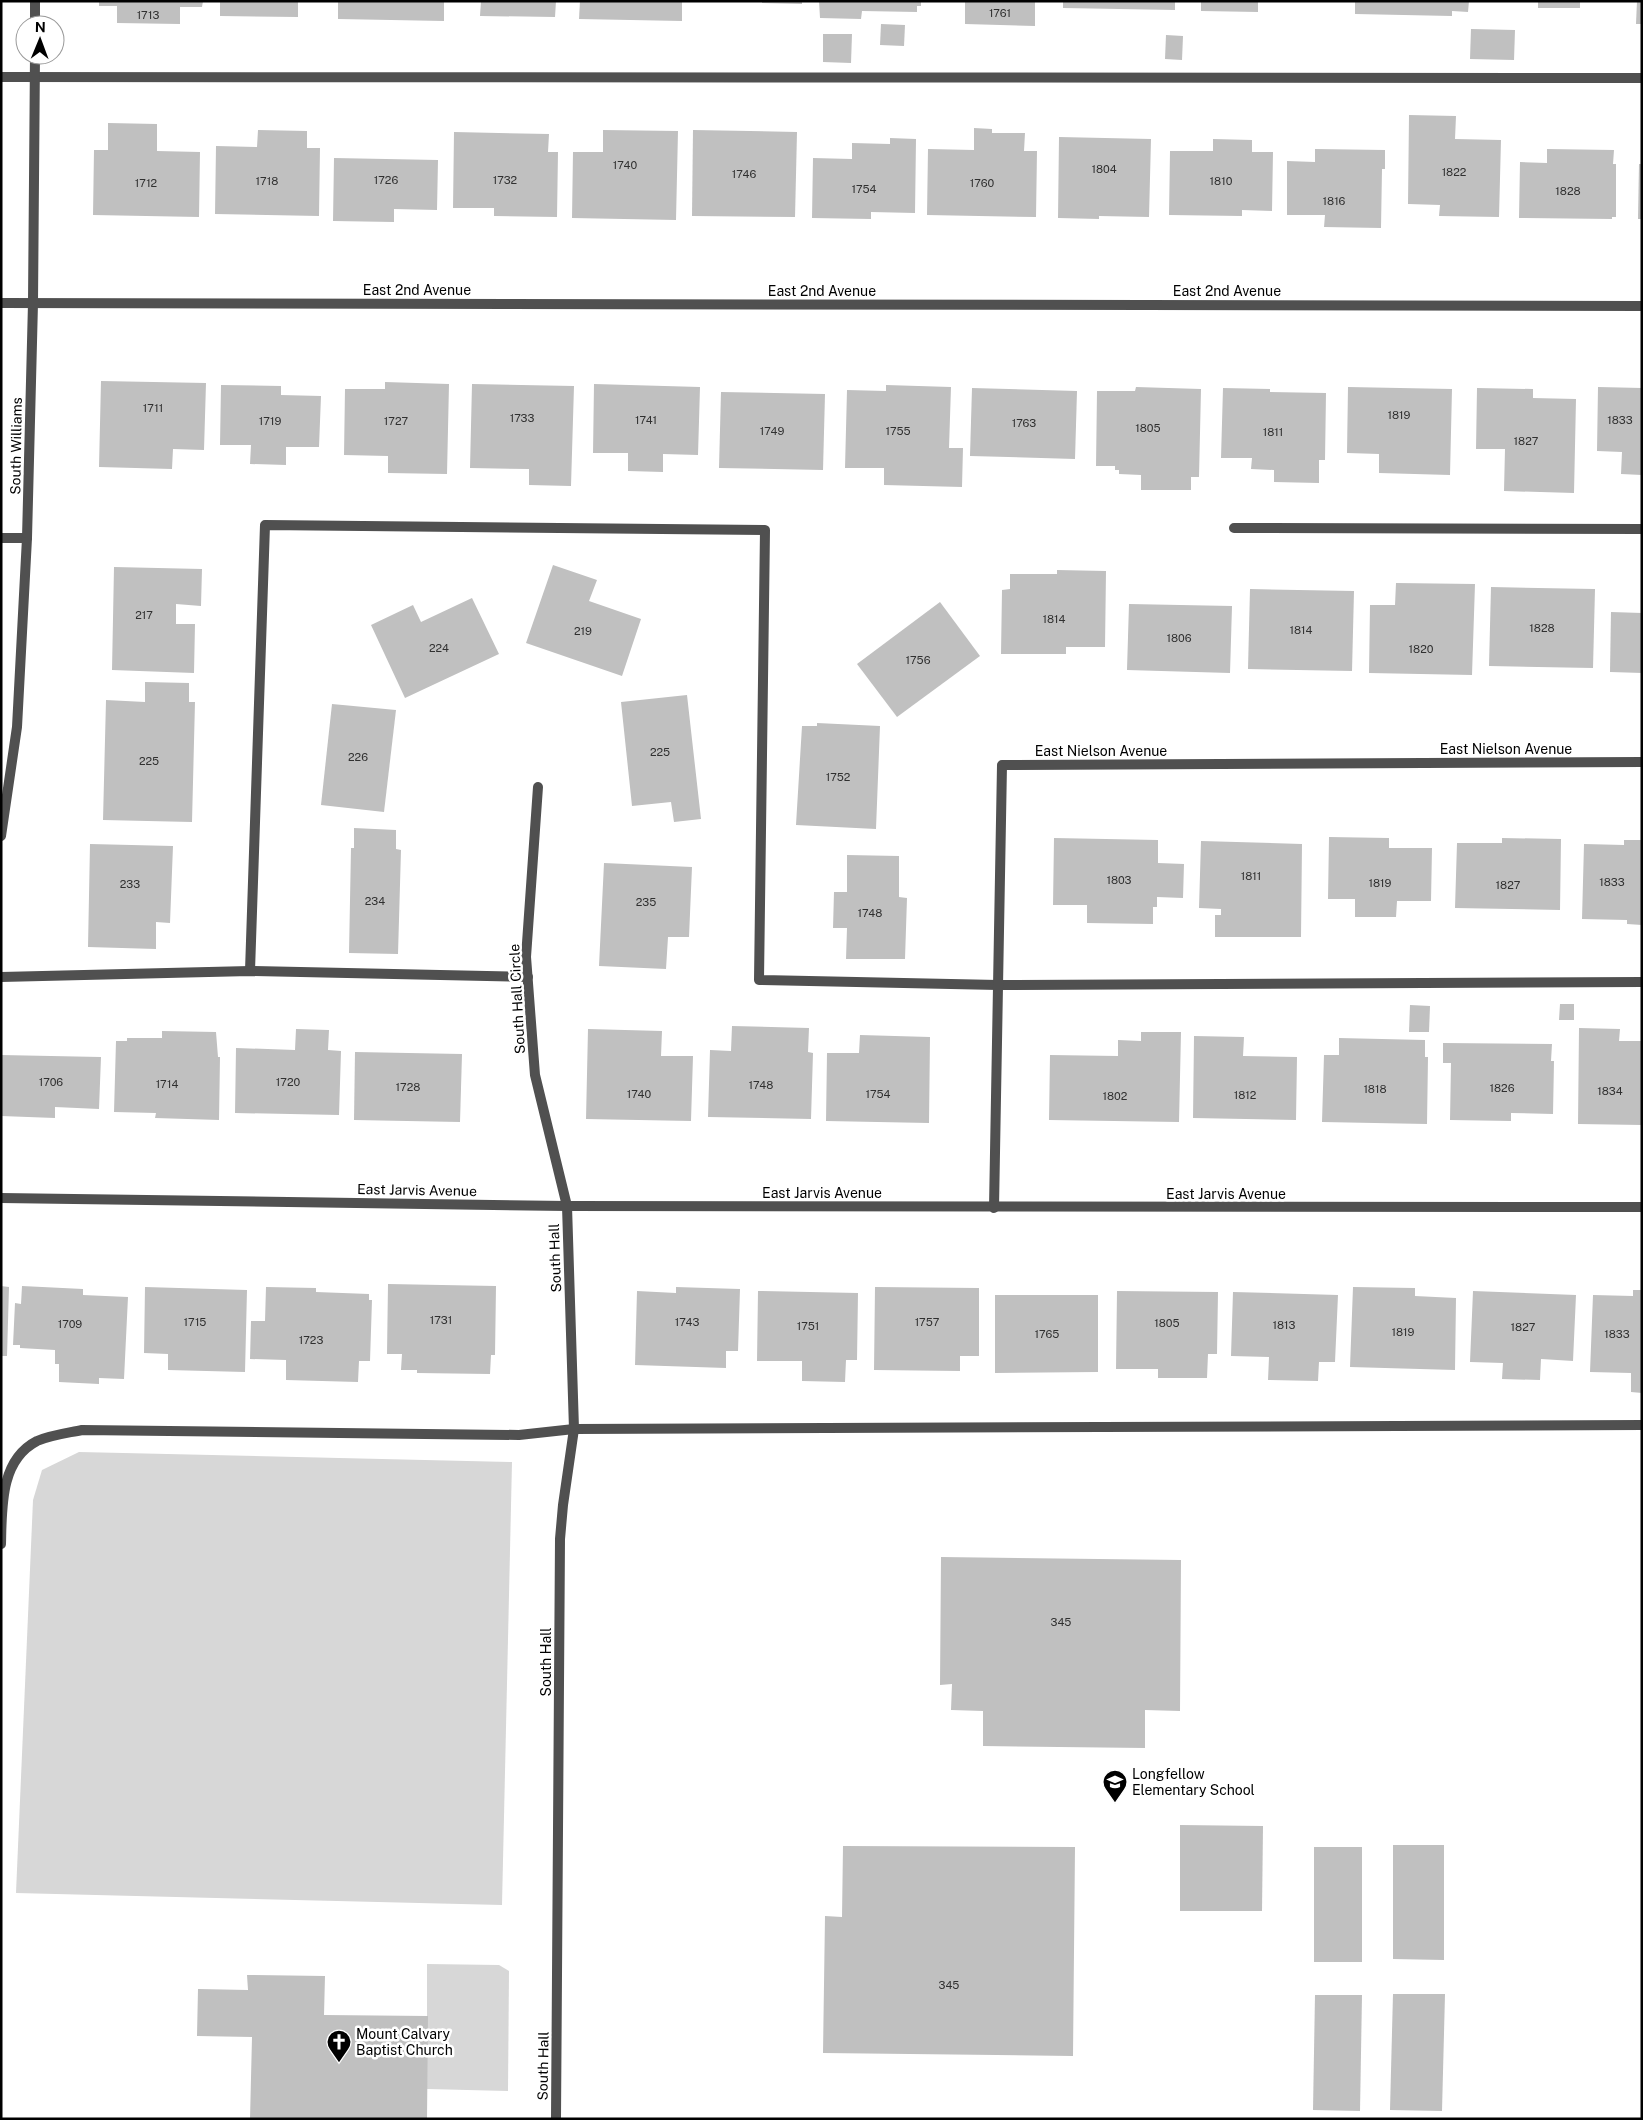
<svg xmlns="http://www.w3.org/2000/svg" width="1643" height="2120" font-family="'Public Sans',sans-serif">
<style>
.green{fill:#d7d7d7}
.building{fill:#c0c0c0}
.lines{fill:none;stroke-linecap:round;stroke-linejoin:round}
.service{stroke:#505050;stroke-width:10}
.minor{stroke:#505050;stroke-width:10}
.labels{text-anchor:middle;dominant-baseline:central;stroke-width:5;stroke-linejoin:round;paint-order:stroke}
.number-label{font-size:11px;fill:#303030}
.street-label{font-size:14px;fill:#000;stroke:#fff}
.poi-label{font-size:14px;fill:#000;stroke:#fff;text-anchor:start}
</style>
<rect width="100%" height="100%" fill="#fff"/>
<g class="green">
<path d="M79,1452L512,1462L502,1905L16,1893L33,1500L42,1470Z"/>
<path d="M427,1964L499,1965L509,1971L508,2091L427,2089Z"/>
</g>
<g class="building">
<path d="M99,1H203L202,7H180V24L117,23V6H99Z"/>
<path d="M220,1H298V17L220,16Z"/>
<path d="M338,1H444V21L338,19Z"/>
<path d="M481,1H556L555,17L480,16Z"/>
<path d="M580,1H682V21L579,19Z"/>
<path d="M762,1H802V4L762,3Z"/>
<path d="M819,1H921V6H917V12L862,11L861,19L820,18Z"/>
<path d="M965,1H1035V26L965,24Z"/>
<path d="M1063,1H1175V10L1063,8Z"/>
<path d="M1201,1H1258V12L1201,11Z"/>
<path d="M1355,1H1469L1468,12L1452,11V16L1355,14Z"/>
<rect x="1538" y="1" width="42" height="7"/>
<path d="M1637,1H1642V24H1636Z"/>
<path d="M881,24L905,25L904,46L880,45Z"/>
<path d="M1471,29L1515,30L1514,60L1470,59Z"/>
<path d="M823,34H852L851,63L823,62Z"/>
<path d="M1166,35L1183,36L1182,60L1165,59Z"/>
<path d="M1409,115L1456,116L1455,139L1501,140L1499,217L1439,216L1440,205L1408,204Z"/>
<path d="M108,123L157,124V151L200,152L199,217L93,215L94,150H108Z"/>
<path d="M974,128L992,129V133H1025L1024,151H1037L1036,217L927,215L928,149L974,150Z"/>
<path d="M258,130L307,131V148H320L319,216L215,214L216,146L257,147Z"/>
<path d="M603,130L678,131L676,220L572,218L573,152H603Z"/>
<path d="M693,130L797,132L795,217L692,216Z"/>
<path d="M454,132L549,134L548,152H558L557,217L494,216V208H453Z"/>
<path d="M1059,137L1151,139L1149,217L1099,216V219L1058,218Z"/>
<path d="M890,138L916,139L915,213L871,212V219L812,218L813,158L852,159V143L890,144Z"/>
<path d="M1213,139L1252,140V152H1273L1272,211L1242,210V216L1169,215L1170,151H1213Z"/>
<path d="M1315,149L1385,150V169H1382L1381,228L1324,227L1325,215H1287V161L1315,162Z"/>
<path d="M1547,149L1614,150L1613,164H1616V217H1612V219L1519,218L1520,162L1547,163Z"/>
<path d="M334,158L438,160L437,210L394,209V222L333,221Z"/>
<path d="M1639,164H1642V219H1638Z"/>
<path d="M101,381L206,383L204,450L173,449L172,469L99,467Z"/>
<path d="M385,382L449,384L447,474L388,473V456L344,455L345,389H385Z"/>
<path d="M472,384L574,386L571,486L529,485V469L470,468Z"/>
<path d="M594,384L700,387L698,455L663,454V472L628,471V453H593Z"/>
<path d="M221,385L281,386V395L321,396L319,447H286V465L250,464L251,445H220Z"/>
<path d="M886,385L951,387L949,448H963L962,487L884,485V468H845L847,390L886,391Z"/>
<path d="M1136,387L1201,389L1199,477H1191V490H1141V475L1119,474V470H1115V466H1096L1097,391H1135Z"/>
<path d="M1348,387L1452,389L1450,475L1379,473V454L1347,453Z"/>
<path d="M1598,387L1642,388V475L1621,474L1622,452L1597,451Z"/>
<path d="M972,388L1077,391L1075,459L970,456Z"/>
<path d="M1223,388L1270,389V392L1326,393L1325,460H1319V483L1274,482V470L1251,469L1252,458H1221Z"/>
<path d="M1477,388L1533,389V398L1576,399L1574,493L1504,491L1505,449H1476Z"/>
<path d="M721,392L825,394L823,470L719,468Z"/>
<path d="M553,565L597,580L589,601L641,619L622,676L526,643Z"/>
<path d="M114,567L202,569L201,606L176,604V624H195L194,673L112,670Z"/>
<path d="M1057,570L1106,571L1105,647H1066V654H1001L1002,590L1010,589V574H1057Z"/>
<path d="M1396,583L1475,584L1472,675L1369,673L1370,605H1395Z"/>
<path d="M1491,587L1595,589L1593,668L1489,666Z"/>
<path d="M1250,589L1354,591L1352,671L1248,669Z"/>
<path d="M472,598L499,654L405,698L371,625L413,605L421,622Z"/>
<path d="M940,602L980,656L897,717L857,664Z"/>
<path d="M1129,604L1232,606L1230,673L1127,670Z"/>
<path d="M1611,612L1642,613V673L1610,672Z"/>
<path d="M145,682L189,683V702H195L192,822L103,820L106,700L145,702Z"/>
<path d="M687,695L701,819L674,822L671,802L632,806L621,702Z"/>
<path d="M332,704L396,710L384,812L321,805Z"/>
<path d="M817,723L880,726L876,829L796,825L802,726H817Z"/>
<path d="M354,828L396,830V849L401,850L398,954L349,953L351,848H354Z"/>
<path d="M1329,837L1389,838V848H1432L1431,901H1397L1396,917H1355V899H1328Z"/>
<path d="M1054,838L1158,840V863L1184,864L1183,898L1157,897V907H1153V924L1087,923V905H1053Z"/>
<path d="M1502,838L1561,839L1560,910L1455,908L1457,843H1502Z"/>
<path d="M1624,840H1642V925L1627,924V920L1582,919L1584,844L1624,845Z"/>
<path d="M1201,841L1302,844L1301,937H1215V915H1221V909L1199,908Z"/>
<path d="M90,844L173,846L170,923L156,922V949L88,947Z"/>
<path d="M847,855L899,856V897L907,898L905,959H846L847,928H833L834,892H847Z"/>
<path d="M604,863L692,867L689,937H668L666,969L599,966Z"/>
<path d="M1560,1004H1574V1020H1559Z"/>
<path d="M1410,1005L1430,1006L1429,1032H1409Z"/>
<path d="M732,1026L809,1028L808,1052L813,1053L811,1119L708,1117L710,1050L731,1051Z"/>
<path d="M1579,1028L1620,1029L1619,1041H1642V1125L1578,1124Z"/>
<path d="M296,1029L329,1030L328,1050L341,1051L339,1115L235,1113L236,1048L295,1050Z"/>
<path d="M588,1029L662,1031L661,1056H693L691,1121L586,1119Z"/>
<path d="M162,1031L216,1032L218,1057H220L219,1120L155,1118L156,1113L114,1112L116,1041H127V1038H162Z"/>
<path d="M1141,1032H1181L1179,1122L1049,1120L1050,1055L1118,1056V1040L1141,1041Z"/>
<path d="M860,1035L930,1037L929,1123L826,1121L827,1053H859Z"/>
<path d="M1194,1036L1244,1037L1243,1056L1297,1057L1296,1120L1193,1118Z"/>
<path d="M1339,1038L1425,1040V1057H1428L1427,1124L1322,1122L1324,1055H1339Z"/>
<path d="M1443,1043L1552,1044L1551,1061H1554L1553,1114L1511,1113V1121L1450,1120L1451,1063H1443Z"/>
<path d="M355,1052L462,1054L460,1122L354,1120Z"/>
<path d="M1,1055L101,1057L99,1109L55,1107V1118L1,1116Z"/>
<path d="M388,1284L496,1286L495,1355H491L490,1374L417,1373V1370H401L402,1354H387Z"/>
<path d="M1,1286L9,1287L7,1356H1Z"/>
<path d="M22,1286L83,1289V1295L128,1297L124,1379L99,1378V1384L59,1382V1364H55V1350L20,1348V1345H13L15,1303L21,1304Z"/>
<path d="M145,1287L247,1290L245,1372L168,1370V1354L144,1353Z"/>
<path d="M266,1287L316,1288V1292L369,1294V1300H372L370,1361H359L358,1382L286,1380V1360L250,1359L251,1321H265Z"/>
<path d="M676,1287L740,1289L738,1351H726V1368L635,1365L637,1291L676,1293Z"/>
<path d="M875,1287L979,1288V1356H960V1371L874,1370Z"/>
<path d="M1353,1287L1415,1288V1296L1456,1298L1455,1370L1350,1367Z"/>
<path d="M1633,1290H1642V1393L1631,1392V1373L1590,1372L1593,1295L1633,1296Z"/>
<path d="M758,1291L858,1293L857,1360H846L845,1382L802,1381V1361H757Z"/>
<path d="M1117,1291L1218,1292L1217,1354H1208L1207,1378H1158V1369H1116Z"/>
<path d="M1473,1291L1576,1295L1573,1361L1541,1359L1540,1380L1502,1379L1503,1363L1470,1362Z"/>
<path d="M1233,1292L1338,1295L1335,1362H1319L1318,1381L1268,1380L1269,1357L1231,1356Z"/>
<path d="M995,1295H1098V1372L995,1373Z"/>
<path d="M941,1557L1181,1560L1180,1711L1145,1710V1748L983,1746V1711L951,1710L952,1684L940,1685Z"/>
<path d="M1180,1825L1263,1826L1262,1911H1180Z"/>
<path d="M1393,1845H1444V1960L1393,1959Z"/>
<path d="M843,1846L1075,1847L1073,2056L823,2053L825,1916L842,1917Z"/>
<rect x="1314" y="1847" width="48" height="115"/>
<path d="M247,1975L325,1976L324,2015L428,2016L427,2119H250L252,2037L197,2036L198,1989L248,1990Z"/>
<path d="M1393,1994H1445L1442,2111L1390,2110Z"/>
<path d="M1315,1995H1362L1360,2111L1313,2110Z"/>
</g>
<g class="lines">
<g class="service">
<path d="M1,77L1642,78"/>
<path d="M1234,528L1642,529"/>
<path d="M1,538H27"/>
<path d="M250,971L265,525L765,530L759,980L998,985L1642,982"/>
<path d="M1,977L250,971L528,977"/>
<path d="M1,1544C2,1507 0,1460 37,1441C51,1435 68,1433 82,1430L519,1435L574,1429L1642,1425"/>
</g>
<g class="minor">
<path d="M35,1V25"/>
<path d="M1,303L1642,306"/>
<path d="M538,787L526,957L535,1075L567,1206L574,1429L563,1505L560,1539L556,2119"/>
<path d="M1,836L17,727L27,538L33,303L35,55"/>
<path d="M1,1198L567,1206L1642,1207"/>
<path d="M994,1208L1002,765L1642,762"/>
</g>
</g>
<defs>
<symbol id="school-pin" viewBox="-11 -11 22 30"><path d="M0 17L-7.5 6A9.5 9.5 0 1 1 7.5 6Z" fill="#000" stroke="#fff"/><path d="M0-5L7-2L0 1L-7-2ZM-4 1L0 2.5L4 1V4Q0 6-4 4Z" fill="#fff"/></symbol>
<symbol id="church-pin" viewBox="-11 -11 22 30"><path d="M0 17L-7.5 6A9.5 9.5 0 1 1 7.5 6Z" fill="#000" stroke="#fff"/><path d="M-1.2-6h2.4v3.5h3.3v2.4h-3.3V6h-2.4V-.1h-3.3v-2.4h3.3Z" fill="#fff"/></symbol>
</defs>
<g fill-rule="evenodd">
<use href="#school-pin" x="1101" y="1768" width="28" height="38"/>
<use href="#church-pin" x="325" y="2028" width="28" height="38"/>
</g>
<g class="labels">
<g class="number-label">
<text x="1000" y="13">1761</text>
<text x="148" y="15">1713</text>
<text x="625" y="165">1740</text>
<text x="1104" y="169">1804</text>
<text x="1454" y="172">1822</text>
<text x="744" y="174">1746</text>
<text x="386" y="180">1726</text>
<text x="505" y="180">1732</text>
<text x="267" y="181">1718</text>
<text x="1221" y="181">1810</text>
<text x="146" y="183">1712</text>
<text x="982" y="183">1760</text>
<text x="864" y="189">1754</text>
<text x="1568" y="191">1828</text>
<text x="1334" y="201">1816</text>
<text x="153" y="408">1711</text>
<text x="1399" y="415">1819</text>
<text x="522" y="418">1733</text>
<text x="646" y="420">1741</text>
<text x="1620" y="420">1833</text>
<text x="270" y="421">1719</text>
<text x="396" y="421">1727</text>
<text x="1024" y="423">1763</text>
<text x="1148" y="428">1805</text>
<text x="772" y="431">1749</text>
<text x="898" y="431">1755</text>
<text x="1273" y="432">1811</text>
<text x="1526" y="441">1827</text>
<text x="144" y="615">217</text>
<text x="1054" y="619">1814</text>
<text x="1542" y="628">1828</text>
<text x="1301" y="630">1814</text>
<text x="583" y="631">219</text>
<text x="1179" y="638">1806</text>
<text x="439" y="648">224</text>
<text x="1421" y="649">1820</text>
<text x="918" y="660">1756</text>
<text x="660" y="752">225</text>
<text x="358" y="757">226</text>
<text x="149" y="761">225</text>
<text x="838" y="777">1752</text>
<text x="1251" y="876">1811</text>
<text x="1119" y="880">1803</text>
<text x="1612" y="882">1833</text>
<text x="1380" y="883">1819</text>
<text x="130" y="884">233</text>
<text x="1508" y="885">1827</text>
<text x="375" y="901">234</text>
<text x="646" y="902">235</text>
<text x="870" y="913">1748</text>
<text x="51" y="1082">1706</text>
<text x="288" y="1082">1720</text>
<text x="167" y="1084">1714</text>
<text x="761" y="1085">1748</text>
<text x="408" y="1087">1728</text>
<text x="1502" y="1088">1826</text>
<text x="1375" y="1089">1818</text>
<text x="1610" y="1091">1834</text>
<text x="639" y="1094">1740</text>
<text x="878" y="1094">1754</text>
<text x="1245" y="1095">1812</text>
<text x="1115" y="1096">1802</text>
<text x="441" y="1320">1731</text>
<text x="195" y="1322">1715</text>
<text x="687" y="1322">1743</text>
<text x="927" y="1322">1757</text>
<text x="1167" y="1323">1805</text>
<text x="70" y="1324">1709</text>
<text x="1284" y="1325">1813</text>
<text x="808" y="1326">1751</text>
<text x="1523" y="1327">1827</text>
<text x="1403" y="1332">1819</text>
<text x="1047" y="1334">1765</text>
<text x="1617" y="1334">1833</text>
<text x="311" y="1340">1723</text>
<text x="1061" y="1622">345</text>
<text x="949" y="1985">345</text>
</g>
<g class="street-label">
<text x="417" y="290">East 2nd Avenue</text>
<text x="822" y="291">East 2nd Avenue</text>
<text x="1227" y="291">East 2nd Avenue</text>
<text transform="translate(16 446) rotate(-89)">South Williams</text>
<text x="1506" y="749">East Nielson Avenue</text>
<text x="1101" y="751">East Nielson Avenue</text>
<text transform="translate(517 999) rotate(-93)">South Hall Circle</text>
<text transform="translate(417 1190) rotate(1)">East Jarvis Avenue</text>
<text x="822" y="1193">East Jarvis Avenue</text>
<text x="1226" y="1194">East Jarvis Avenue</text>
<text transform="translate(555 1258) rotate(-92)">South Hall</text>
<text transform="translate(546 1662) rotate(-90)">South Hall</text>
<text transform="translate(543 2066) rotate(-89)">South Hall</text>
</g>
<g class="poi-label">
<text x="1132" y="1774">Longfellow<tspan x="1132" dy="16">Elementary School</tspan></text>
<text x="356" y="2034">Mount Calvary<tspan x="356" dy="16">Baptist Church</tspan></text>
</g>
</g>
<rect width="1643" height="2120" fill="none" stroke="#000000" stroke-width="5"/>
<g transform="translate(40 40) rotate(1)"><circle r="24" fill="#ffffff" stroke="#999999"/>
<path d="M0-4L9 19L0 12L-9 19Z" fill="#000000"/>
<text y="-8" font-size="14" font-weight="bold" text-anchor="middle" fill="#000000">N</text>
</g>
</svg>
